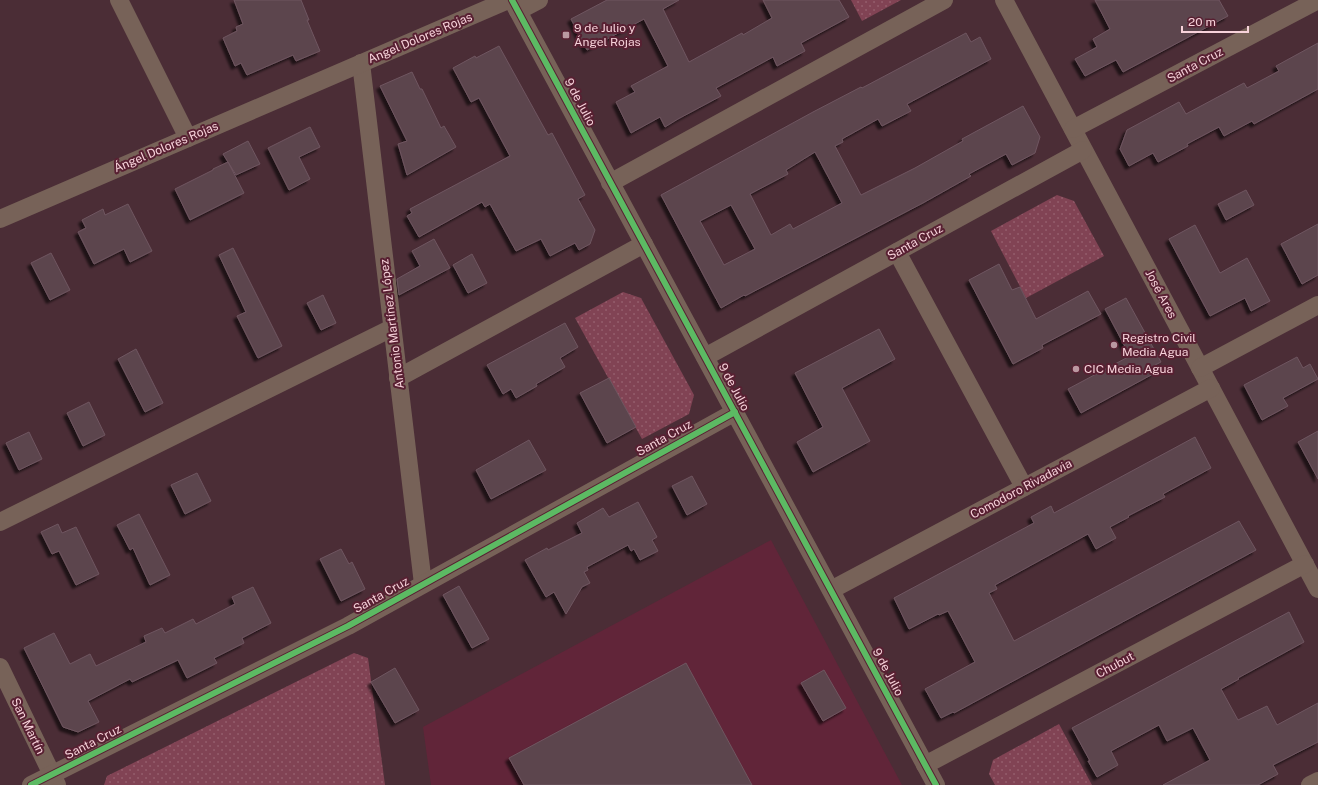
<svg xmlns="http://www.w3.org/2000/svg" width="1318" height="785" font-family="'Public Sans',sans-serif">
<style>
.built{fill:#612539}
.green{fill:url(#green-dots)}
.building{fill:#5c444e;stroke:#6f5660;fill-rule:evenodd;filter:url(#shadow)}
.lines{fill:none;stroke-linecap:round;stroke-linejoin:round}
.minor{stroke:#776258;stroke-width:18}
.cycleway-casing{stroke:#582032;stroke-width:8}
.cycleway{stroke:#5cba63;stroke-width:6}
.poi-dot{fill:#bb98a1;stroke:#582032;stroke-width:1.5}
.labels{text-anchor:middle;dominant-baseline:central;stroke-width:4;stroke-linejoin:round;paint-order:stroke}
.poi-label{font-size:12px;fill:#f7d2da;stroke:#582032;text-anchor:start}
.street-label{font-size:12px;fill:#f7d2da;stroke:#582032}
</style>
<defs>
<pattern id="green-dots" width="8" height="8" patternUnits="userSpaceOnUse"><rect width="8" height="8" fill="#814354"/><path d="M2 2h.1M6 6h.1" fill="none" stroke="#945d6c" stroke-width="1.8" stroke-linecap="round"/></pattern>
<filter id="shadow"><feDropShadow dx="-3.5" dy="3.5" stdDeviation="1" flood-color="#0009"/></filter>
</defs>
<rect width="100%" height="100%" fill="#4b2d36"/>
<path class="built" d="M771,540L902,785H431L423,727Z"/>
<g class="green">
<path d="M851,0H901L862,21Z"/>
<path d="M1057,195L1074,201L1104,256L1026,298L991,231Z"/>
<path d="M623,292L641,298L694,395L689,414L642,439L575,318Z"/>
<path d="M354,653L368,658L385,785H104L107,776Z"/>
<path d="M1059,724L1092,785H995L989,774L993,760Z"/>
</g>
<g class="building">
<path d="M234,0H301L309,20H307L320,51L296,61L293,55L247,75L241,63L235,66L223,38L237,31L236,27L243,24Z"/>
<path d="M607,0H679L663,9L689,62L742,33L743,35L772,18L763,0H839L849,17L801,43L805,51L777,66L773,57L716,88L721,96L678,119L665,127L660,117L631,133L616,102L635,92L631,86L668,66L644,19L587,50L571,19Z"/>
<path d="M1095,0H1219L1228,16L1123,72L1116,60L1085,76L1075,59L1097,47L1093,39L1110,29Z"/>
<path d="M966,33L971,42L980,37L991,59L907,104L911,111L882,126L878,119L842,139L843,142L835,146L861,195L915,168L963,141L962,139L1023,106L1040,137L1035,153L1012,165L1006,154L969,174L971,176L923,203L745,296L744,295L721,308L661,195L813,112L861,87L862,88ZM815,152L842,203L793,229L790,224L771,235L750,194L788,174L786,170ZM731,205L755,249L724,265L700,221Z"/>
<path d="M1318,43V89L1254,124L1252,121L1224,136L1219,127L1187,144L1188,146L1158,162L1153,153L1129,166L1120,149L1127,130L1179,102L1186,114L1244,83L1247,88L1279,71L1276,66Z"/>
<path d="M499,46L548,135L552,133L585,195L578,199L595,230L590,244L579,250L575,243L550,256L541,239L516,251L490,204L485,207L482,202L419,237L407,216L412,213L410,209L510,156L479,98L471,102L453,68L475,56L476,58Z"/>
<path d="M412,72L420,89H422L441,128L444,126L456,147L407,175L398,144L407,141L380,86Z"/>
<path d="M310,127L320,147L299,157L310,179L289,190L268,148Z"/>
<path d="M248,141L260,164L236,175L223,154Z"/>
<path d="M228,162L244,193L190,220L175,189L213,170V169Z"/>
<path d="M1246,190L1254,205L1226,220L1218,204Z"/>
<path d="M128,204L152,251L130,262L124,249L94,264L78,232L86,228L82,220L103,209L105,215Z"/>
<path d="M1318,224V275L1302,284L1281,244Z"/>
<path d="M1195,225L1220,273L1247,258L1270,301L1251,311L1245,298L1210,316L1169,239Z"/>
<path d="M434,239L450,268L399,295L397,279L420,266L412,251Z"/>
<path d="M233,248L282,346L258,358L237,316L246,312L219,255Z"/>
<path d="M51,253L70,290L50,300L31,263Z"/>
<path d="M472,254L487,283L468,293L453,265Z"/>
<path d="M999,264L1012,290L1020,287L1036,319L1088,291L1101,314L1042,345L1043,348L1013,364L969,280Z"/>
<path d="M323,295L336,323L321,330L307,303Z"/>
<path d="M1126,298L1161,362L1155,365L1158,370L1152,373L1153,374L1081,413L1068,389L1130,356L1105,309Z"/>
<path d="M565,323L578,347L560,358L565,367L536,384L537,386L516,398L511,389L503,394L487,365Z"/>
<path d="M879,329L895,359L842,388L870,441L813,472L797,442L823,427L795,373Z"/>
<path d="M136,349L163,403L145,412L118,359Z"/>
<path d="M1297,357L1303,368L1310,364L1318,379L1283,398L1288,406L1262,420L1244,385Z"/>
<path d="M609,378L636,427L607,443L580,393Z"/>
<path d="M89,402L105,435L83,446L67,413Z"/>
<path d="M1318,431V479L1298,442Z"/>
<path d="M29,432L42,459L19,470L6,443Z"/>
<path d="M1195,437L1211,468L1163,494L1165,497L1128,516L1129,517L1110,527L1116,538L1096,549L1088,534L995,585L997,589L989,593L1014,641L1239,521L1256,550L954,713L953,712L941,718L925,689L975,662L948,611L939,615L938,614L909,629L894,598L1034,523L1031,517L1051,506L1054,513Z"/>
<path d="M529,440L546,470L491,499L476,470Z"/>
<path d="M197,473L211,501L185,514L171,485Z"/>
<path d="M692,476L707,504L687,515L672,486Z"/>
<path d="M638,502L657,537L652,540L658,551L640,560L634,549L631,551L628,545L587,567L588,570L584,572L590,583L582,587L566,614L554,592L546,597L525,560L547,548L548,550L582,533L577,523L603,508L609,517Z"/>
<path d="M139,514L170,575L150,585L133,548L130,550L117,525Z"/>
<path d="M58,524L62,533L76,527L99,574L76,585L59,551L52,554L41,532Z"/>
<path d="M341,549L349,564L352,562L365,589L341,601L320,559Z"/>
<path d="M459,586L489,639L472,648L443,595Z"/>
<path d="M253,587L271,623L242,638L244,643L214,658L217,663L187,678L178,660L132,682L130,679L88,701L99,722L78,732L63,727L24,648L54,633L70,664L90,654L96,666L146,642L144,636L162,628L165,633L193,619L196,624L235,604L232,597Z"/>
<path d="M1289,612L1304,642L1238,678L1239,679L1221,689L1238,720L1267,706L1277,725L1318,703V742L1273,765L1278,774L1258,785H1163L1210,760L1193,728L1167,741L1159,725L1111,751L1118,765L1097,777L1088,761H1090L1072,728Z"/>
<path d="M686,663L752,785H524L509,758Z"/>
<path d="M395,668L419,710L395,723L371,682Z"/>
<path d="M824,670L846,708L823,721L801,683Z"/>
</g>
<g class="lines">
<g class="minor">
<path d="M119,0L188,138"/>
<path d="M512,0L936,785"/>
<path d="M1004,0L1318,589"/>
<path d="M518,11L539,0"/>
<path d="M361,63L423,584"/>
<path d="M1073,129L1318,0"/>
<path d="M610,183L944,0"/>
<path d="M0,219L508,0"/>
<path d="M897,252L1024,487"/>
<path d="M705,357L1083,150"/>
<path d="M1200,368L1318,305"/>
<path d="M398,378L644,244"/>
<path d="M0,522L392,328"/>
<path d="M831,590L1211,388"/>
<path d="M0,667L57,785"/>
<path d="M925,765L1305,564"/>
<path d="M31,785L348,626L735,412"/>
<path d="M1310,785L1318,781"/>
</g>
<defs>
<g id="cycleway">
<path d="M512,0L936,785"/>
<path d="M31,785L348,626L735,412"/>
</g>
</defs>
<use href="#cycleway" class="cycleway-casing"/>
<use href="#cycleway" class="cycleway"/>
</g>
<g class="poi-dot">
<rect x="562" y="31" width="8" height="8" rx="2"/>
<circle cx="1114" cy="345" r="4"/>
<circle cx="1076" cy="369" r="4"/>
</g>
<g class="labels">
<g class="poi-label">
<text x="574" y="28">9 de Julio y<tspan x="574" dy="14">Ángel Rojas</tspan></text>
<text x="1122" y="338">Registro Civil<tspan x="1122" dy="14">Media Agua</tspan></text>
<text x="1084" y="369">CIC Media Agua</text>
</g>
<g class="street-label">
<text transform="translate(420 38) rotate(-23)">Angel Dolores Rojas</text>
<text transform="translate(1195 65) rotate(-28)">Santa Cruz</text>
<text transform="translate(580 102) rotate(62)">9 de Julio</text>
<text transform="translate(166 147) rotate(-23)">Ángel Dolores Rojas</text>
<text transform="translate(915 242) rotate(-29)">Santa Cruz</text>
<text transform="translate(1161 294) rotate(62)">José Ares</text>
<text transform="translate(392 324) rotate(-97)">Antonio Martínez López</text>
<text transform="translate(734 387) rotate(62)">9 de Julio</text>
<text transform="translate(664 438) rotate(-29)">Santa Cruz</text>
<text transform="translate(1021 489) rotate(-28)">Comodoro Rivadavia</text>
<text transform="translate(381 595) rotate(-29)">Santa Cruz</text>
<text transform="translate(1115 665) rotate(-28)">Chubut</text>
<text transform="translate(888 672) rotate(62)">9 de Julio</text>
<text transform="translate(28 726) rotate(64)">San Martín</text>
<text transform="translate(93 742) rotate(-27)">Santa Cruz</text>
</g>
</g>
<path d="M1182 26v6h66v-6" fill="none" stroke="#f7d2da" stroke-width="2"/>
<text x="1188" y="26" font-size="12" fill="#f7d2da" stroke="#582032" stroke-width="3" paint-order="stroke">20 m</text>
</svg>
